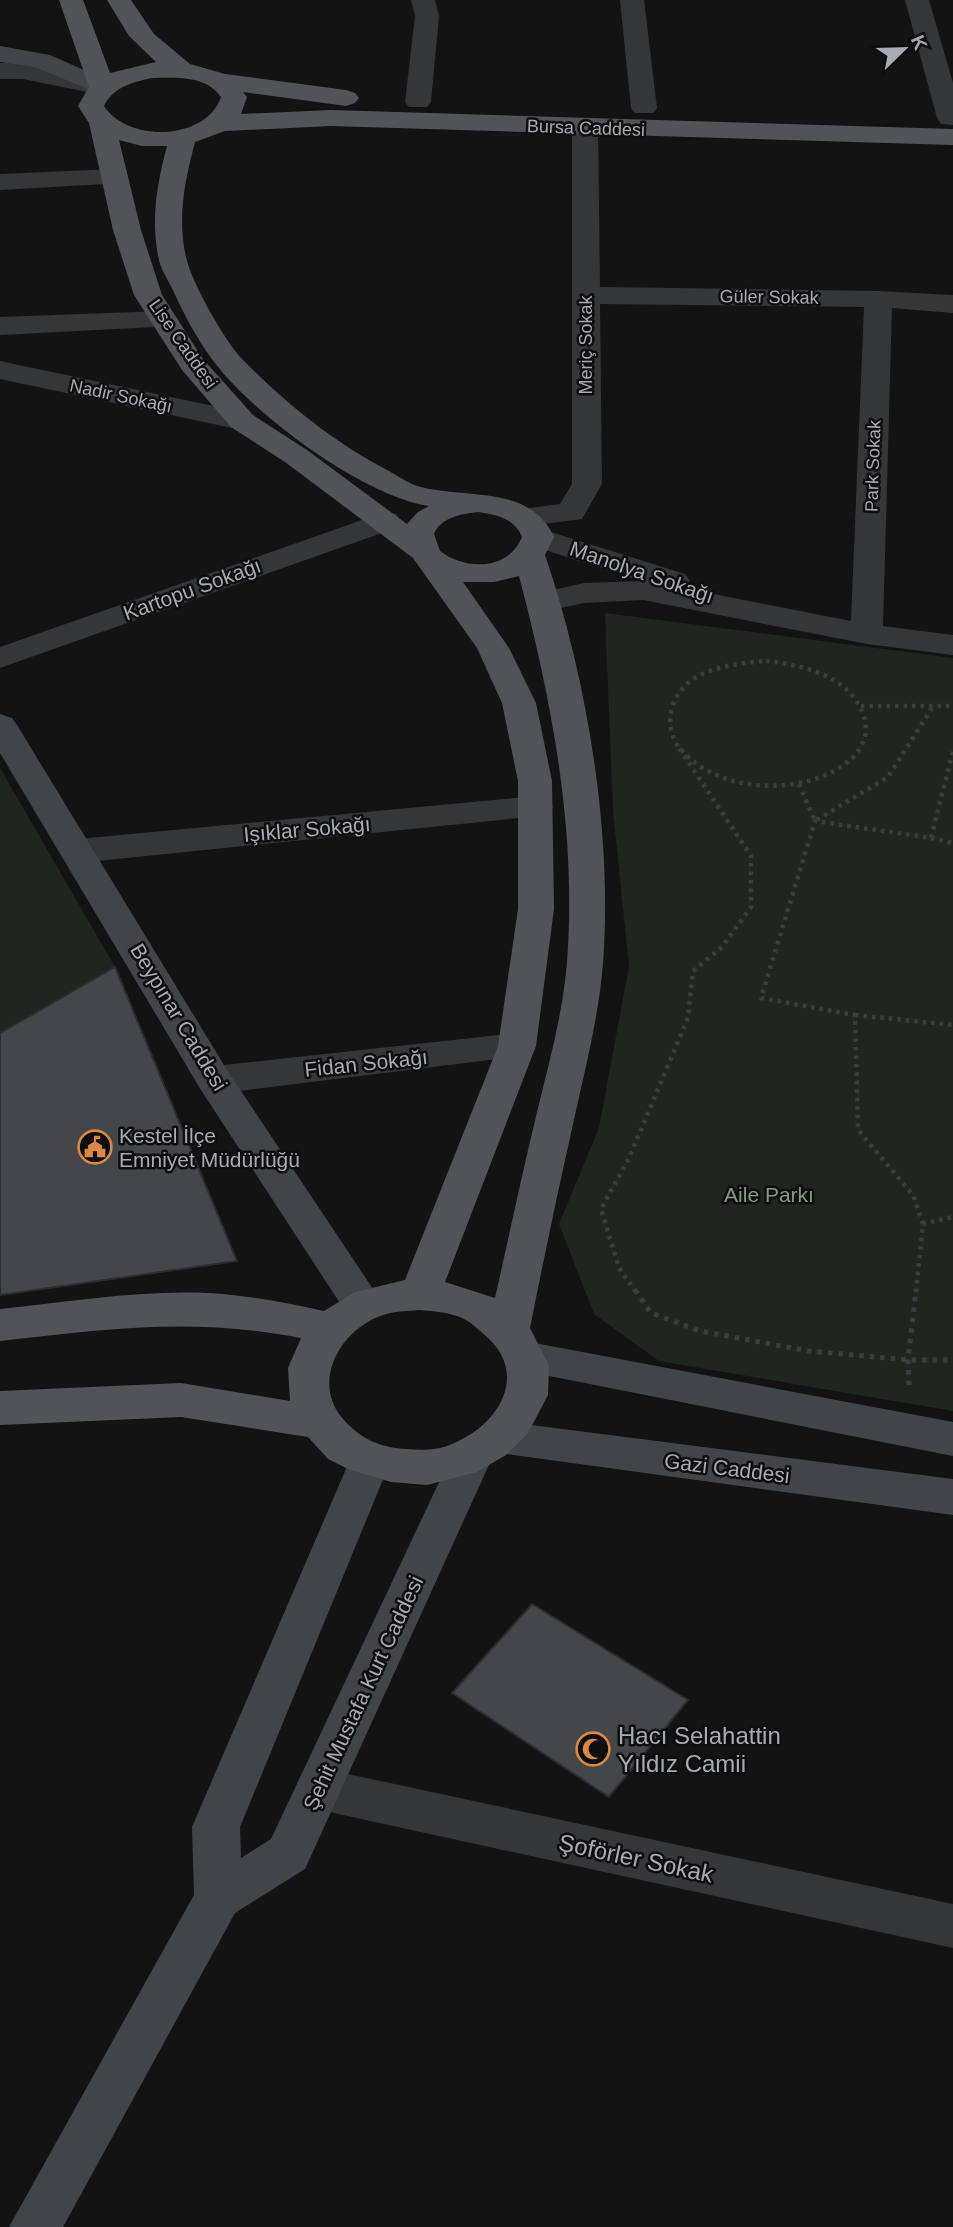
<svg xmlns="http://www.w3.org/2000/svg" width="953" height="2227" font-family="Arial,sans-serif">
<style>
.green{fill:#20261f}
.building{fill:#454649;stroke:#2d2d30;stroke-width:2}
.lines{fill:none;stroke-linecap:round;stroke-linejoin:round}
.path-far1{stroke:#3a3d3f;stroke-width:4.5;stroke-dasharray:3.5 5;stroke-linecap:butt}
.path{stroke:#3a3d3f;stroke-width:5;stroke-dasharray:4.5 6;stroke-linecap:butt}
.street{fill:#343638;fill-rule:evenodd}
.secondary{fill:#424548;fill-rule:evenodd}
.primary{fill:#515357;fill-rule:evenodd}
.labels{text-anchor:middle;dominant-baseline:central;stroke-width:5;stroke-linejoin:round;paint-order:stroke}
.far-street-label{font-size:18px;fill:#a6acb3;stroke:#0e0e0f}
.street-label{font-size:21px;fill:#a6acb3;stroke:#0e0e0f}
.poi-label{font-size:21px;fill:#a6acb3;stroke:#0e0e0f;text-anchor:start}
.park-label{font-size:21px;fill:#839b7f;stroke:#0e0e0f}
.near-poi-label{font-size:24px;fill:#a6acb3;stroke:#0e0e0f;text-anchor:start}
.near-street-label{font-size:24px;fill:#a6acb3;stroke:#0e0e0f}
</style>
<rect width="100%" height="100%" fill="#131314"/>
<g class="green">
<path d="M605,613L953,658V1411L659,1361L594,1314L559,1224L599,1128L629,966L613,810Z"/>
<path d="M0,768L115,967L0,1033Z"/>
</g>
<g class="building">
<path d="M115,967L237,1261L0,1295V1033Z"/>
<path d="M532,1604L688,1700L609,1797L452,1693Z"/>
</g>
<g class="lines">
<g class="path-far1">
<path d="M766,661C803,665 848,675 863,714C871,734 861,753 845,764C800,797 714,793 679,747C671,737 669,724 671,712C680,669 730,664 766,661Z"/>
<path d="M861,706H953"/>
<path d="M799,784L815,821L888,777L932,708"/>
<path d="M931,838L953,843"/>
<path d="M855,1015L953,1025"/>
<path d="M923,1224L913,1195L858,1130L855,1015L761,998L815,821L931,838L953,751"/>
<path d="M636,1292L619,1268L601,1209L629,1158L688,1018L693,971L722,947L751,907V856L679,748"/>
<path d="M916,1292L923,1224L953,1217"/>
</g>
<g class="path">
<path d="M635,1290L651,1313L700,1331L809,1351L908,1360H953"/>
<path d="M909,1385L908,1360L916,1290"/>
</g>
<g class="street">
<path d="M411,0H435L439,16L431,102L427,107H409L405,102L415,16Z"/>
<path d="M620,0H644L657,108L653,113H635L631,108Z"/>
<path d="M905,0H929L953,83V125L941,124L937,118Z"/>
<path d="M0,63H23L102,79L111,82L115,87L111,92L102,95L23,79H0Z"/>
<path d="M585,120L594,122L598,128L600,287L878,291L953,295V313L892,308L883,626L953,635V655L867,644L643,600L584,603L543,612L532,609L527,602L532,595L584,583L641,581L527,544L522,537L527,530L538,528L685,574L690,581L683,588L851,621L864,307L600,304L602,484L582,519L527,526L516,524L511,517L516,510L560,504L572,484V128L576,122Z"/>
<path d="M115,169L124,171L128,177L124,183L0,190V174Z"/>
<path d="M164,311L174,314L178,320L174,326L0,335V317Z"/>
<path d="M0,361L242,412L253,415L257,421L253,427L242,430L0,379Z"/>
<path d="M385,512L396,514L401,521L396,528L0,668V647Z"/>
<path d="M536,796L548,799L553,807L548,815L78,863L66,859L60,851L66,843L78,839Z"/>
<path d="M517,1033L530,1037L536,1046L530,1055L214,1094L201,1090L195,1080L201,1070L214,1066Z"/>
<path d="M320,1768L953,1904V1948L320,1810L303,1804L297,1789L303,1774Z"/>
</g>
<g class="secondary">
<path d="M0,46L50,55L111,82L115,87L111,92L102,95L35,67L0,62Z"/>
<path d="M0,714L12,718L17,725L227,1070L377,1295L383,1306L377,1317L363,1322L349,1317L201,1090L0,753Z"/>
<path d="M524,1341L953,1422V1456L509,1368L503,1357L509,1346Z"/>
<path d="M501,1421L953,1479V1515L491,1452L493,1456L305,1869L235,1913L63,2227H9L194,1895L192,1827L355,1448L370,1443L385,1448L391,1460L240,1827L241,1858L271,1839L457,1444L472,1439L482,1442L480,1438L486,1426Z"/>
</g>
<path class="primary" d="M59,0H83L110,73L156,62L129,36L107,0H131L154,34L190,64L225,74L346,90L355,93L359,98L355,103L346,106L243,92L247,97L241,114L331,110L953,129V145L331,126L225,131L195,142C185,180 177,218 186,257C191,282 225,341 242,359C285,403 335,443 389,471C398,476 408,483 417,486C465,500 529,483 554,537L545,555C587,678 613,834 603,963C599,1015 586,1065 575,1115C559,1186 544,1257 530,1328L549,1366L548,1395L528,1433L506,1455L477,1472L427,1485L391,1482L348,1469L328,1459L308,1437L181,1417L0,1425V1391L181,1383L290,1401L288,1368L301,1338C193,1317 107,1329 0,1341V1309C69,1302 138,1290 208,1293C247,1295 286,1303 324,1311L355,1292L405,1280L498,1046L518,909V781L502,703L477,648L413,558L285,462L231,427L182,370L134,295L113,230L89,123L78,106L89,87ZM152,78C177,78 205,75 221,97C206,141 128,143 104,106C113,87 133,82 152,78ZM119,140L142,146H167C157,184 151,217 158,256C160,268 168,280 173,290C185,317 200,345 219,368C259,418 365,497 429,506L418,512L407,524L307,450L253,415L203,359L162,295L141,230ZM478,512C497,515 514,518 522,537C509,570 466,571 440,551L434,534C441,517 462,514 478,512ZM519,576C552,702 577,831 567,962C563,1013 549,1063 537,1112C522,1174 509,1236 495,1298L445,1282L536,1046L554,909L552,781L536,703L509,648L463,582H494ZM420,1310C432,1311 445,1312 457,1316C469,1320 478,1329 487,1337C530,1376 497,1426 452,1444C437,1451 421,1450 405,1449C379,1447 361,1439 344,1420C310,1383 340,1329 383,1315C394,1311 408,1311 420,1310Z"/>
</g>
<defs>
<symbol id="civic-ring" viewBox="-11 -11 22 22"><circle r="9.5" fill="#0e0e0f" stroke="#d98945" stroke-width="1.5"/><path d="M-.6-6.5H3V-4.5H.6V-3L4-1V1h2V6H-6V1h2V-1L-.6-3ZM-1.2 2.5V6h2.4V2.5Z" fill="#d98945"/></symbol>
<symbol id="mosque-ring" viewBox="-11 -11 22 22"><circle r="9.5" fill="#0e0e0f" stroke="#d98945" stroke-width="1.5"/><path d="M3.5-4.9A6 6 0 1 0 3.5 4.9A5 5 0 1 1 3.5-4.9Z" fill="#d98945"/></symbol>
</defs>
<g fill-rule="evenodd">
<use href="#civic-ring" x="76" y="1128" width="38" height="38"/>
<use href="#mosque-ring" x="574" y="1730" width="38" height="38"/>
</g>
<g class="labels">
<g class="far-street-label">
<text transform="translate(586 128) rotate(2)">Bursa Caddesi</text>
<text transform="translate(769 297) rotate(1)">Güler Sokak</text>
<text transform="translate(183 344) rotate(55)">Lise Caddesi</text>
<text transform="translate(586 345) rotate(-90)">Meriç Sokak</text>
<text transform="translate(121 396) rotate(12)">Nadir Sokağı</text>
<text transform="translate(873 466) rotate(-88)">Park Sokak</text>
</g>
<g class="street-label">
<text transform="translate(642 572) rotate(19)">Manolya Sokağı</text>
<text transform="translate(192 589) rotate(-20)">Kartopu Sokağı</text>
<text transform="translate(307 829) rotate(-5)">Işıklar Sokağı</text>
<text transform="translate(179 1017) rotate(59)">Beypınar Caddesi</text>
<text transform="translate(366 1063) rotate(-6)">Fidan Sokağı</text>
<text transform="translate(727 1468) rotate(7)">Gazi Caddesi</text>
<text transform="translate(363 1693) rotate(-65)">Şehit Mustafa Kurt Caddesi</text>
</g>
<g class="poi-label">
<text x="119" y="1135">Kestel İlçe<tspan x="119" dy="24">Emniyet Müdürlüğü</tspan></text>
</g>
<g class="park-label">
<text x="769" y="1194">Aile Parkı</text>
</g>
<g class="near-poi-label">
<text x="618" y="1735">Hacı Selahattin<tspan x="618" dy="28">Yıldız Camii</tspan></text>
</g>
<g class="near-street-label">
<text transform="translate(636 1858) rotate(12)">Şoförler Sokak</text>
</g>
</g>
<g transform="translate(904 49) rotate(67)" stroke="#0e0e0f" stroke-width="5" paint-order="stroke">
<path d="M0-5L12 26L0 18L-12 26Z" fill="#a6acb3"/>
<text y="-10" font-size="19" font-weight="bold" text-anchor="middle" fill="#a6acb3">K</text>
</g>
</svg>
